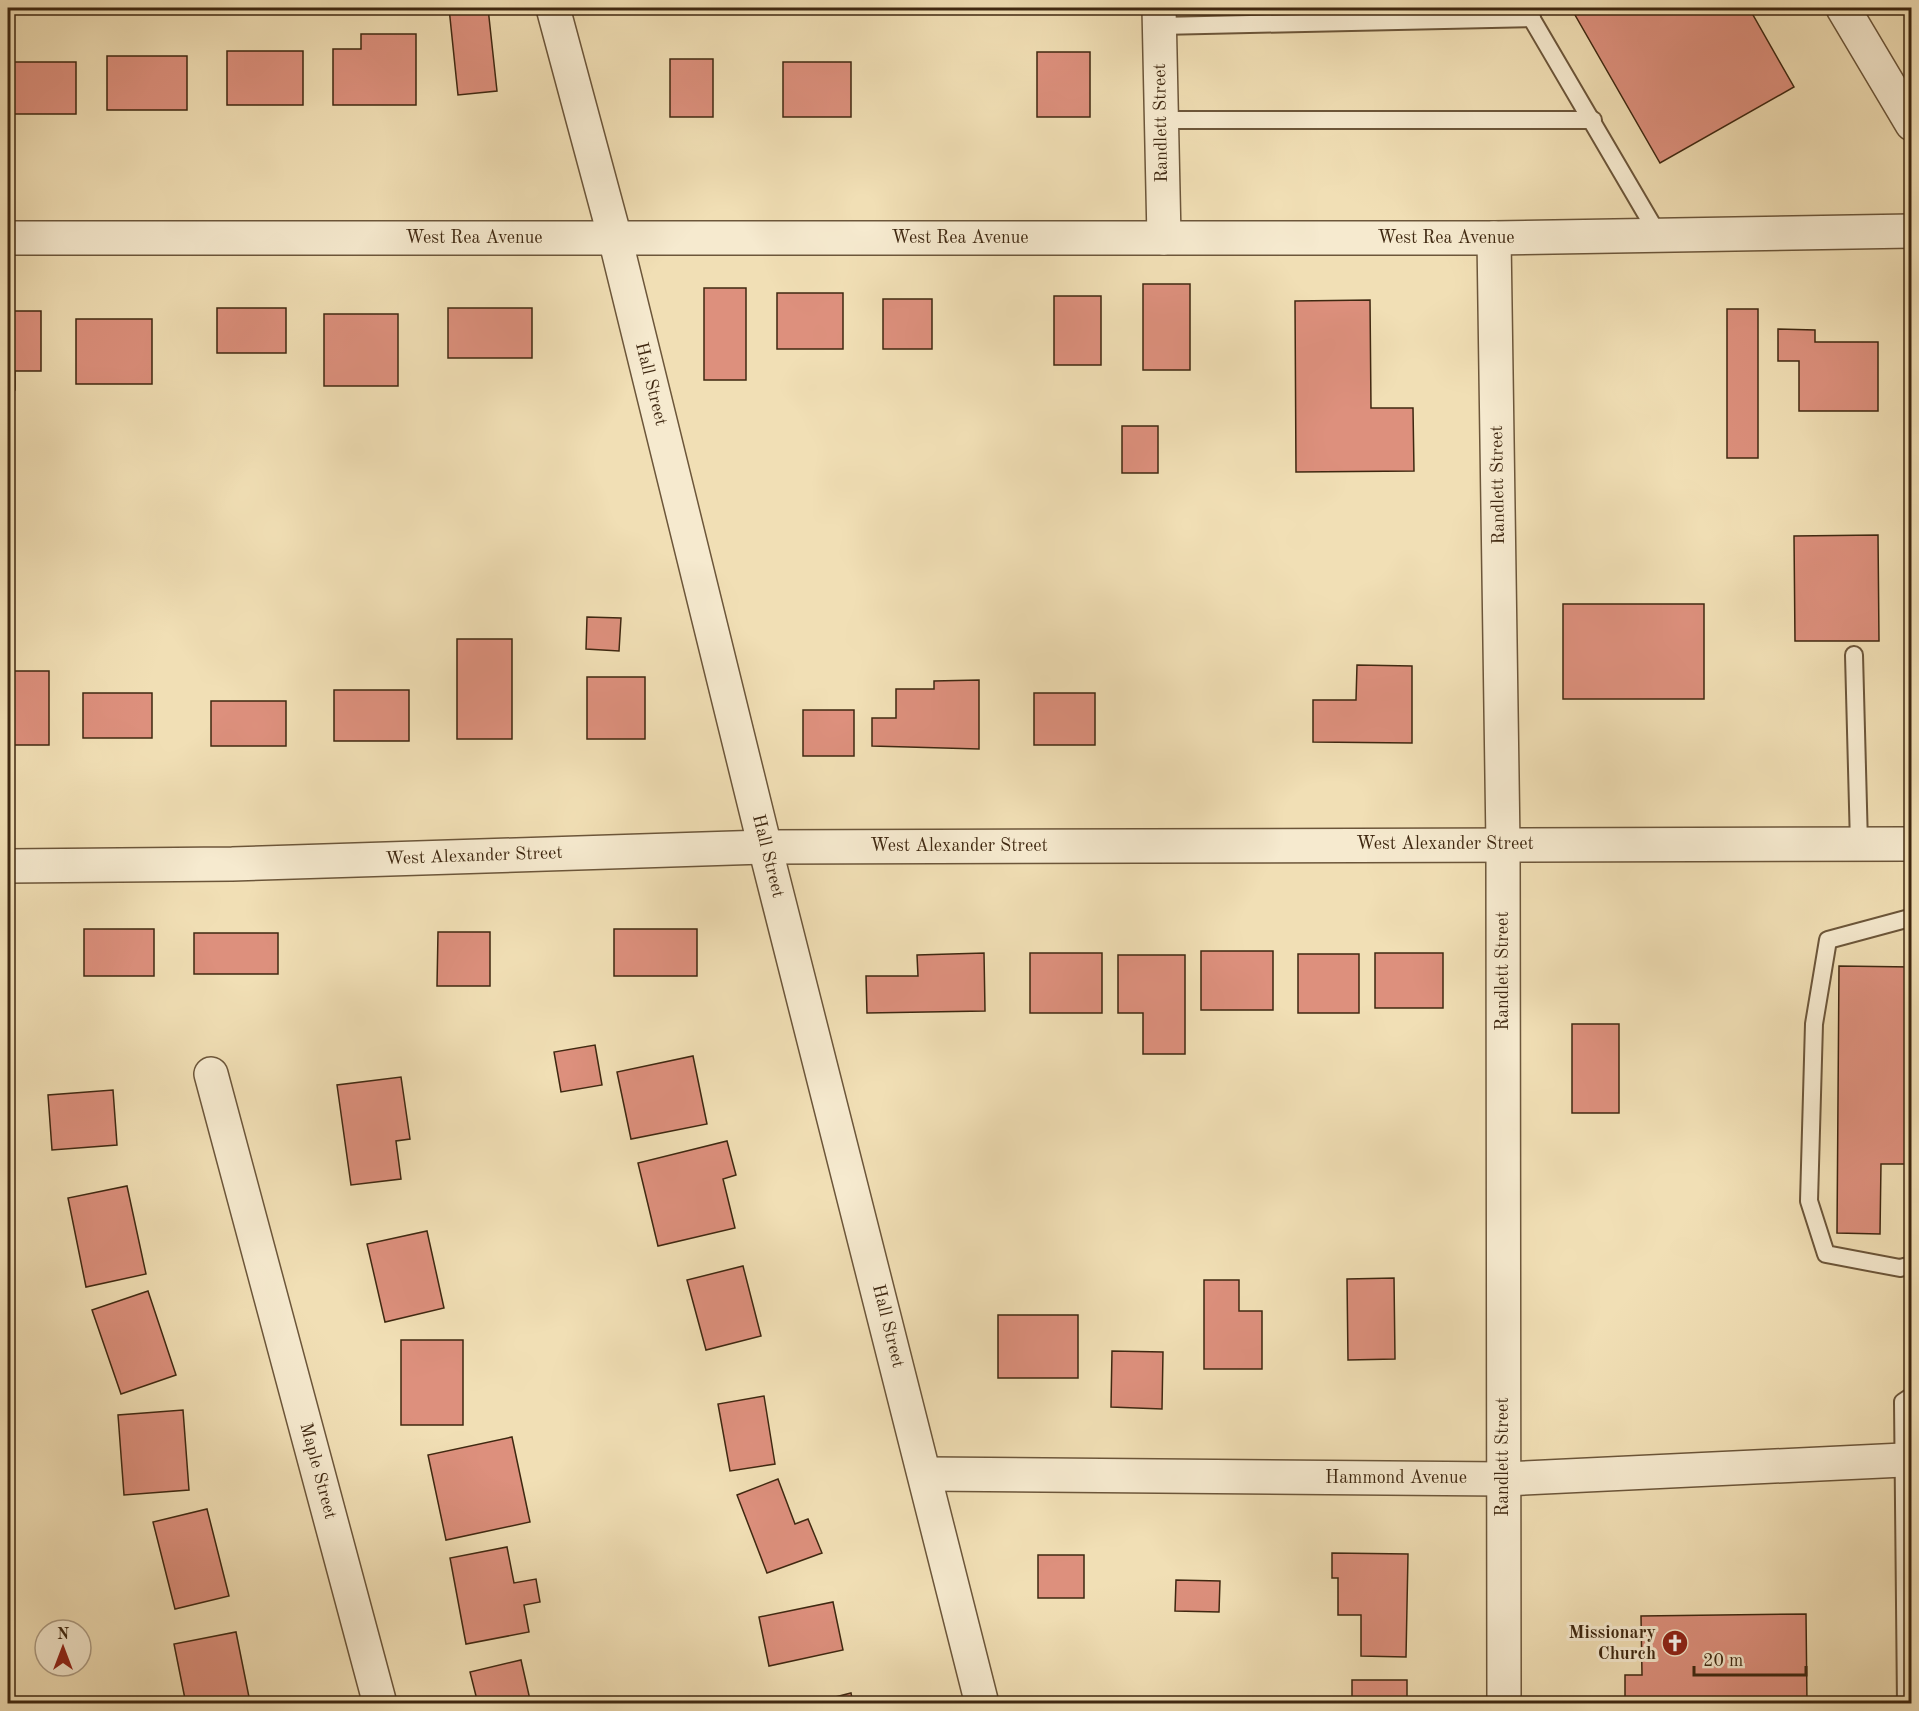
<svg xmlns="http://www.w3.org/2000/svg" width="1919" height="1711" font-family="'Old Standard TT',serif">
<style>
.building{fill:#dd907d;stroke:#3f2811;stroke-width:1.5}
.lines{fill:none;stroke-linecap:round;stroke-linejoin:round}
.lane-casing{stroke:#6c563a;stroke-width:20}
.street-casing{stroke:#6c563a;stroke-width:36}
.lane{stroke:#f6eacf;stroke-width:16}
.street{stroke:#f6eacf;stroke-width:33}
.labels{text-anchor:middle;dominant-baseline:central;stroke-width:6;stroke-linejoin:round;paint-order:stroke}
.street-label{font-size:18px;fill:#3f2811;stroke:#f6eacf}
.poi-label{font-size:18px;font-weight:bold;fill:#3f2811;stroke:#f6eacf;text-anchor:end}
</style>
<rect width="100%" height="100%" fill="#f1dfb5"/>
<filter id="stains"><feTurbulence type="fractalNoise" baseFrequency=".00333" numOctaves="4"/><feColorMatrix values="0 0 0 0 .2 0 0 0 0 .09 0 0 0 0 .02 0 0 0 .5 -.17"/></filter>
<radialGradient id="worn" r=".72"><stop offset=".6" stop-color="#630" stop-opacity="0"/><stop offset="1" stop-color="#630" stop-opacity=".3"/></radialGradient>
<g class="building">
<path d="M449,8H488L497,91L458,95Z"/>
<path d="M1571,8H1749L1794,87L1660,163Z"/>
<path d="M361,34H416V105H333V49H361Z"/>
<rect x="227" y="51" width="76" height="54"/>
<rect x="1037" y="52" width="53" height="65"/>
<rect x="107" y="56" width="80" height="54"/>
<rect x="670" y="59" width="43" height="58"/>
<rect x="8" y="62" width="68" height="52"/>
<rect x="783" y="62" width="68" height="55"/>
<rect x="1143" y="284" width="47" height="86"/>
<rect x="704" y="288" width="42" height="92"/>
<rect x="777" y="293" width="66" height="56"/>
<rect x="1054" y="296" width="47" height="69"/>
<rect x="883" y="299" width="49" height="50"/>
<path d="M1370,300L1371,408H1413L1414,471L1296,472L1295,301Z"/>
<rect x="217" y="308" width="69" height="45"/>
<rect x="448" y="308" width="84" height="50"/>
<rect x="1727" y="309" width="31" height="149"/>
<path d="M8,311H41V371H15V390H8Z"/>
<rect x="324" y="314" width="74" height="72"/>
<rect x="76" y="319" width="76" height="65"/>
<path d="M1778,329L1815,330V342H1878V411H1799V361H1778Z"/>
<rect x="1122" y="426" width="36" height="47"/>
<path d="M1878,535L1879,641H1795L1794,536Z"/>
<rect x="1563" y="604" width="141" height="95"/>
<path d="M587,617L621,618L619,651L586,649Z"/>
<rect x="457" y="639" width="55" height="100"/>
<path d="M1357,665L1412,666V743L1313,742V700H1356Z"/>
<rect x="8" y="671" width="41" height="74"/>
<rect x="587" y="677" width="58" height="62"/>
<path d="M979,680V749L872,746V718H896V689H934V681Z"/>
<rect x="334" y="690" width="75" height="51"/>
<rect x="83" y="693" width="69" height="45"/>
<rect x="1034" y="693" width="61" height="52"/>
<rect x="211" y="701" width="75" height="45"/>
<rect x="803" y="710" width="51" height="46"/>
<rect x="84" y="929" width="70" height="47"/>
<rect x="614" y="929" width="83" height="47"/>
<path d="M438,932H490V986H437Z"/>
<rect x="194" y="933" width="84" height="41"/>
<rect x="1201" y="951" width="72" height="59"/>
<path d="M984,953L985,1011L867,1013L866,976H918L917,955Z"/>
<rect x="1030" y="953" width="72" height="60"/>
<rect x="1375" y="953" width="68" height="55"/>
<rect x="1298" y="954" width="61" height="59"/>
<path d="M1118,955H1185V1054H1143V1013H1118Z"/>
<path d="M1839,966L1912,967V1164H1881L1880,1234L1837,1233Z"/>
<rect x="1572" y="1024" width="47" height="89"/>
<path d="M595,1045L602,1085L561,1092L554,1052Z"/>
<path d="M693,1056L707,1124L631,1139L617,1072Z"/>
<path d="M401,1077L410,1139L396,1141L401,1179L351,1185L337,1085Z"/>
<path d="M113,1090L117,1145L52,1150L48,1095Z"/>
<path d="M727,1141L736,1175L723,1179L735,1228L658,1246L638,1163Z"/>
<path d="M127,1186L146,1274L86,1287L68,1198Z"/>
<path d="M427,1231L444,1308L385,1322L367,1244Z"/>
<path d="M743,1266L761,1336L706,1350L687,1280Z"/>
<path d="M1394,1278L1395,1359L1348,1360L1347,1279Z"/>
<path d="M1204,1280H1239V1311H1262V1369H1204Z"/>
<path d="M148,1291L176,1375L121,1394L92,1310Z"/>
<rect x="998" y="1315" width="80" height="63"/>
<rect x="401" y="1340" width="62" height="85"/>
<path d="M1112,1351L1163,1352L1162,1409L1111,1407Z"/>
<path d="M764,1396L775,1464L730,1471L718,1404Z"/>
<path d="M183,1410L189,1490L124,1495L118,1415Z"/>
<path d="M512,1437L530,1522L446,1540L428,1455Z"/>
<path d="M778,1479L795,1524L808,1519L822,1553L767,1573L737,1495Z"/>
<path d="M207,1509L229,1596L175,1609L153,1522Z"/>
<path d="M507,1547L514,1583L536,1579L540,1602L524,1605L529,1632L466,1644L450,1558Z"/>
<path d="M1332,1553L1408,1554L1406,1657L1361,1656V1615H1338V1578H1332Z"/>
<rect x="1038" y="1555" width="46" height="43"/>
<path d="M1176,1580L1220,1581L1219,1612L1175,1611Z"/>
<path d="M833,1602L843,1650L769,1666L759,1617Z"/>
<path d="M1806,1614L1807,1704L1625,1703V1675H1642L1641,1616Z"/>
<path d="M236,1632L249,1697L215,1704H186L174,1644Z"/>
<path d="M521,1660L531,1704H478L470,1672Z"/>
<rect x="1352" y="1680" width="55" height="24"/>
<path d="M851,1693L853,1704H808Z"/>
</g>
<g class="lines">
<defs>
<g id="lane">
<path d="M1526,9L1659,236"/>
<path d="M1160,26L1532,18"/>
<path d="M1161,120H1593"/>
<path d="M1854,655L1859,844"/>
<path d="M1912,920L1906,919L1828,940L1814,1024L1809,1201L1826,1254L1900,1268L1912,1265"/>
<path d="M1906,1704L1903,1402L1912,1396"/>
</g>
<g id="street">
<path d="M553,8L615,238L765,847L982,1704"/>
<path d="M1159,8L1164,238"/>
<path d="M1843,8L1912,124"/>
<path d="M8,238H1494L1912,231"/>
<path d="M1494,238L1503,844L1504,1704"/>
<path d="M8,866L232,864L765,847L1912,844"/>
<path d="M211,1074L380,1704"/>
<path d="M926,1474L1503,1479L1903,1460"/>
</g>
</defs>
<use href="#lane" class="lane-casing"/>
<use href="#street" class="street-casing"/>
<use href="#lane" class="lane"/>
<use href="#street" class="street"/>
</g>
<defs>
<symbol id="church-disc" viewBox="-11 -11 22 22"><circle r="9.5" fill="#8f2418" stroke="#f6eacf"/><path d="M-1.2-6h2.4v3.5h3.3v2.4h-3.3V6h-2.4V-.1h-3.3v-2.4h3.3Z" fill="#fff"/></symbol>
</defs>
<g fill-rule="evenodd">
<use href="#church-disc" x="1660" y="1628" width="30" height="30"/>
</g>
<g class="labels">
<g class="street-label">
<text transform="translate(1161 123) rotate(-91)">Randlett Street</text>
<text x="474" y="238">West Rea Avenue</text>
<text x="960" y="238">West Rea Avenue</text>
<text x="1446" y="238">West Rea Avenue</text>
<text transform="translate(651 384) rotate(76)">Hall Street</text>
<text transform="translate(1498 485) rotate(-91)">Randlett Street</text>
<text x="1445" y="844">West Alexander Street</text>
<text x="959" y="846">West Alexander Street</text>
<text transform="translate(474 856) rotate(-2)">West Alexander Street</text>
<text transform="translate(768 856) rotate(76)">Hall Street</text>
<text transform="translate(1503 971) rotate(-90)">Randlett Street</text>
<text transform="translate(888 1326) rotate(76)">Hall Street</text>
<text transform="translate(1503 1457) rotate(-90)">Randlett Street</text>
<text transform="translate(318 1471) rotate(75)">Maple Street</text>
<text x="1396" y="1478">Hammond Avenue</text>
</g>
<g class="poi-label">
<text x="1656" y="1633">Missionary<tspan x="1656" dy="21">Church</tspan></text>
</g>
</g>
<rect width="1919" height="1711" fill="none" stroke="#f1dfb5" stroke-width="30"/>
<rect x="9" y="9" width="1901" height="1693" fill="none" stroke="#3f2811" stroke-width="3"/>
<rect x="15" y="15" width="1889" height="1681" fill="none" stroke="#3f2811" stroke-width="1.5"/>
<g transform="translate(63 1648)"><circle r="28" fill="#f6eacf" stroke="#ad9c83" stroke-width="1.5"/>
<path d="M0-4.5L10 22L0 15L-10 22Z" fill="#8f2418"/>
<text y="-9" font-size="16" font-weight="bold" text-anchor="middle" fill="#3f2811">N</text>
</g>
<path d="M1694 1666v9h112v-9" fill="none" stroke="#3f2811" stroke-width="3"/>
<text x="1703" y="1666" font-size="18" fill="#3f2811" stroke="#f6eacf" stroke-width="4.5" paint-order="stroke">20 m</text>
<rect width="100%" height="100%" filter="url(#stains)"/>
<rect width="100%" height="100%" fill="url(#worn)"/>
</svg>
